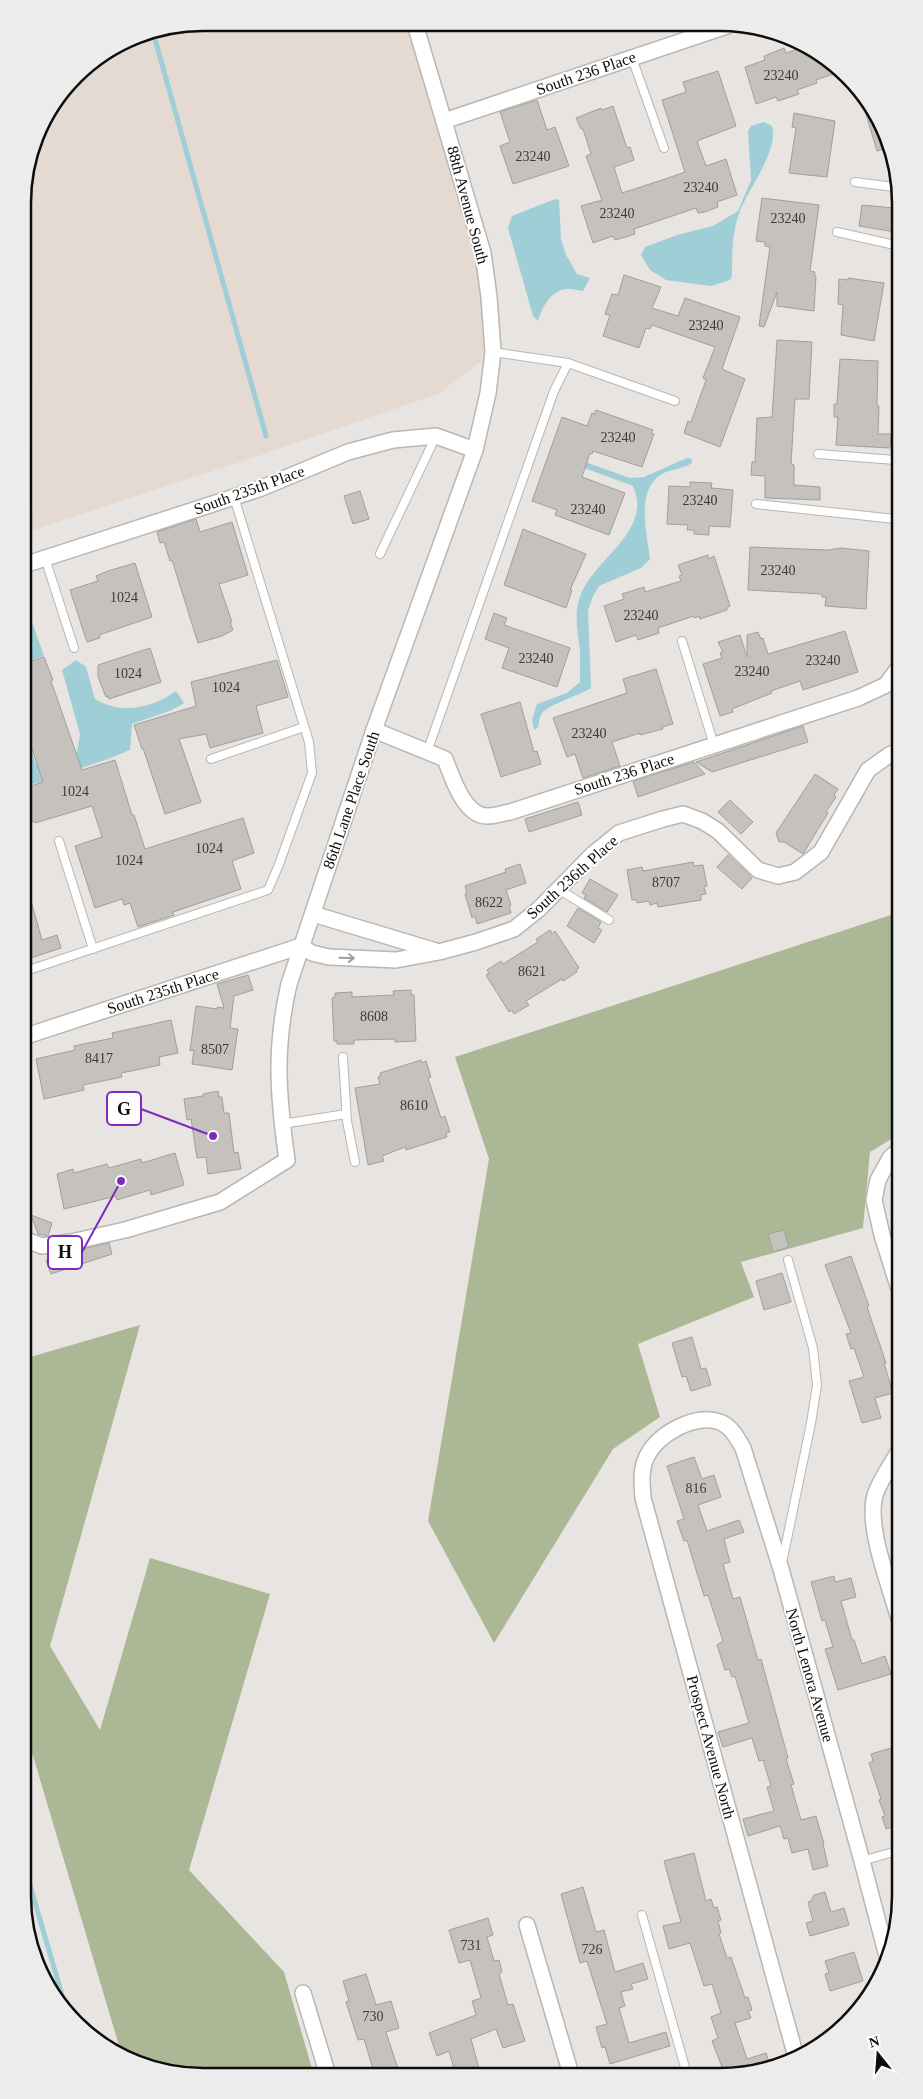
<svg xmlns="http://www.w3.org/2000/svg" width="923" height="2099" font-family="'Times New Roman',serif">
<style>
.built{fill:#e4dad1}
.forest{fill:#acb895}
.water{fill:#9fced7}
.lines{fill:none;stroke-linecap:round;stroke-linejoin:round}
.stream{stroke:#9fced7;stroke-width:5}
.building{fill:#c5c2be;stroke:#a19e9b}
.lane-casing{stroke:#b9b6b3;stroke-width:10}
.street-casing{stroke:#b9b6b3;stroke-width:18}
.lane{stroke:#fff;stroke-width:8}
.street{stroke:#fff;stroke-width:15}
.oneway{stroke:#9f9e9e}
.labels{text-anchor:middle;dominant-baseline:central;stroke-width:4;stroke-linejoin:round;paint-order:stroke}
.number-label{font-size:14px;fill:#3c3a38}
.street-label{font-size:16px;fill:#0e0d0c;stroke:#fff}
.rim{fill:none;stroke:#0e0d0c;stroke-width:2.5}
.leader{fill:none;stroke:#7b2cbf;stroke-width:2}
.callout-dot{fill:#7b2cbf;stroke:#fff;stroke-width:2}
.callout{fill:#fff;stroke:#7b2cbf;stroke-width:2}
.callout-label{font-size:18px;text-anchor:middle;font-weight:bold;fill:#0e0d0c}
</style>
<rect width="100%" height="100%" fill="#e8e4e1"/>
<path class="built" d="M203,23L411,24L471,210L493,352L438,394L249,459L24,533L23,191L41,123L84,68L134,36Z"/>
<g class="forest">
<path d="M897,913L898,1135L870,1152L863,1228L741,1262L754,1297L638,1344L660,1417L613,1449L494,1643L428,1521L489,1159L455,1057Z"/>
<path d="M140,1325L50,1646L100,1730L150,1558L270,1594L189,1870L284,1972L313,2072L168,2073L120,2049L28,1739L27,1358Z"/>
</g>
<g class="water">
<path d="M764,122L772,126C779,150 749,188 740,211C732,231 732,254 732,276L730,280L711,286L666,280L650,270L641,255L645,247L677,235L713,226L738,211L751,180L748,131L751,126Z"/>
<path d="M555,199L559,200L561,239L566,255L577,274L590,278L583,291C578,291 571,288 566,289C550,291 542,308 538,321L533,316L508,228L512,216Z"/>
<path d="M687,458L692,459V463C683,469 671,469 662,474C635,490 647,532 650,559L641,568L599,586L593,596L588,611L591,688C579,696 545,705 541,715C539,718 539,723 538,727L534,730L532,720L537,704L567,693L580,682C580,672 580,662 580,651C578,632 573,613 581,594C596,557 653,531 633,486L579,466L585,462L630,478L644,477Z"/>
<path d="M24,599L44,656L24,662Z"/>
<path d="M76,660L86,667L95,699C120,715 153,708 176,691L184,703L172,710L132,724L130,750L108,759L25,787V732L36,765L77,752L80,734L62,670Z"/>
</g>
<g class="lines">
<g class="stream">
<path d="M153,32L266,436"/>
<path d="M29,1882L67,2012"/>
</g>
</g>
<g class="building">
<path d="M784,48L786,53L800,48L839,68L842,71L816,80L817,83L797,90L799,94L778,101L776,97L756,104L745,67L765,60L764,56Z"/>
<path d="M718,71L736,126L697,141L706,166L726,159L737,195L717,202L718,207L705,212L698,213L696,208L634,229L635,234L629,236L615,240L613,236L593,243L581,206L602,200L586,156L591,154L583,129H581L576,118L601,108L602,110L613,106L627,148L630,147L634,160L614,167L622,193L665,179L685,172L662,100L686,92L683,82Z"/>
<path d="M537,100L547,130L555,127L569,166L513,184L500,146L510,142L500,112Z"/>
<path d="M873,108L890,147L877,151L865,111Z"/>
<path d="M794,113L835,121L827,177L789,173L796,128L792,127Z"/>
<path d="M762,198L819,205L810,271L815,272L814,275L816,276L814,311L777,306V292L764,327L759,326L770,247L765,246V242L756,241Z"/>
<path d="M862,205L894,208L895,232L859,226Z"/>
<path d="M624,275L661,287L652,308L678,316L685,298L740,317L722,369L745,379L720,447L684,433L688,421L691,422L706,380L703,378L715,347L652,325L650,329L646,328L639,348L603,336L610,315L605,314L612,294L618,295Z"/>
<path d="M848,278L884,283L874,341L841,335L843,305L838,304L839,279L848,280Z"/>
<path d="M777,340L812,342L809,399H795L791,464L794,465V485L820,487V500L765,498V476L751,475L752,462H755L757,418L772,417Z"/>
<path d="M840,359L878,361L877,406H879L878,434H891L890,448L836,445L838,417H834V404H837Z"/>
<path d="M596,410L653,430L651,433L654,434L642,467L593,451L592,454L590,453L582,477L625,493L609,535L555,515L557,510L532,501L562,417L587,426L592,413L594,414Z"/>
<path d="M690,482L712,483L711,488L733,490L730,527L709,526V535L694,534V530H687L688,525L667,524L669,486L690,487Z"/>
<path d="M360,491L369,519L353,524L344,496Z"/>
<path d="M196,519L200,532L232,522L248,575L219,584L232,622H230L233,630L222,636L198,643L172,560L170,561L164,542L160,543L157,532Z"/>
<path d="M523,529L586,554L570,590H572L566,608L504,585Z"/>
<path d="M750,547L828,550L841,548L869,551L866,609L825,606L826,597H822V594L748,590Z"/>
<path d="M708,555V559L714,556L730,606L727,608V610L700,619L699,616L695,618L694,616L658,628L659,633L638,640L636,635L616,642L604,606L624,599L622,594L644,587L645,592L681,581L679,576L682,575L678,565Z"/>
<path d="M135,563L152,617L99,635L100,638L87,642L70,590L98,581L96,576L108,571Z"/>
<path d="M494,613L507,618L504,625L570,648L557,687L502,668L509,648L485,639Z"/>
<path d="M845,631L858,672L803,690L800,681L771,691L772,693L732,709L733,712L720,716L703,664L722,658L720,653L723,652L718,642L740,635L747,657V635L758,632L761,639L763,638L768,654Z"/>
<path d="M150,648L161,682L109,699L108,696L106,697L98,677V665Z"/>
<path d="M44,657L53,680L51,681L82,770L115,760L132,815H134L145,849L243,818L254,853L232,861L241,889L173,912L174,915L138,927L130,903L124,905L122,899L95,908L75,846L102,837L92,806L35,823L34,821L29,822L25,806V788L43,782L29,740L31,739L25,721L24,663Z"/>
<path d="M277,660L288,697L256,706L263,733L210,748L206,734L179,739L201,802L165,814L143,748L142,749L134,725L196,706L191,682Z"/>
<path d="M656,669L673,724L662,727L663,729L640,735V733L612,742L620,766L583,778L575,754L567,757L553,718L627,693L623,679Z"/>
<path d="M520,702L534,752L537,751L541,764L501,777L481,714Z"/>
<path d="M803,726L808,742L712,772L696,762Z"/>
<path d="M694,762L705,774L638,797L633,781Z"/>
<path d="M815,774L838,789L834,795L836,797L826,812L828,813L803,854L784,842H779L776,833Z"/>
<path d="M730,800L753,822L741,834L718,812Z"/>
<path d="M578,802L582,815L529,832L525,819Z"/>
<path d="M728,855L752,878L742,889L717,867Z"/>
<path d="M693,862L694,866L703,865L707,886L704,887L706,894L701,895V900L658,907L657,903L650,905L649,901L637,903V900H632L627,870L642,867L643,871Z"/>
<path d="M520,864L526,883L506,890L511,905L509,906L511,913L477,924L475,916L472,918L465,894L467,893L465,886L506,872L505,869Z"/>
<path d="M590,879L618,895L607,912L584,898L586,895L582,893Z"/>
<path d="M29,894L42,940L57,935L61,948L25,960V895Z"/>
<path d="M578,908L601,922L598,928L602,930L594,943L567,926Z"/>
<path d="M550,930L552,934L555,931L579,968L576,970L577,972L563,981L562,979L526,1001L529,1005L514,1014L512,1010L509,1012L486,975L489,973L487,970L501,961L503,964L538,942L536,939Z"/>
<path d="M248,975L253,990L234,996L230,1028L238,1029L232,1070L192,1064L194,1050L190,1051L196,1006L217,1009V1007L224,1008L217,984Z"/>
<path d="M411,990V995H414L416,1041L395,1042V1039L354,1040V1044H337V1041H334L332,998L335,997V993L352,992V997L394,995L393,991Z"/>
<path d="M171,1020L178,1053L159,1057L160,1065L121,1073L122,1077L83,1085L84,1090L44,1099L36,1059L75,1050L74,1046L113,1038L112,1033Z"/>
<path d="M421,1060L422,1063L426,1061L431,1077L428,1078L441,1118L445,1116L450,1132L446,1133L447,1137L406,1150L405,1147L382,1156L384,1161L368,1165L355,1088L380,1084L378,1077L381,1076L380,1073Z"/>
<path d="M218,1091L219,1097H222L224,1113H229L234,1153L238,1152L241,1169L208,1174L206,1157L197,1158L191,1119L187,1120L184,1099L203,1096V1094Z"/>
<path d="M175,1153L184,1185L151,1195L150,1190L117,1200L116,1196L64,1209L57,1174L73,1169L74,1173L107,1164L109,1168L141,1159L142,1163Z"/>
<path d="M31,1215L52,1223L48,1236L38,1234Z"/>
<path d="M784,1230L789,1247L773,1252L768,1234Z"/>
<path d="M109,1243L112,1254L51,1274L46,1260L73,1251Z"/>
<path d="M851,1256L869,1306L867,1307L886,1363H884L893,1393L875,1398L881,1418L862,1423L849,1381L864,1377L854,1348L851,1349L846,1334L851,1333L825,1265Z"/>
<path d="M782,1273L791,1302L764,1310L756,1281Z"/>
<path d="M692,1337L701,1369L706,1368L711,1385L691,1391L686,1376L682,1377L672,1343Z"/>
<path d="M694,1457L702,1479L714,1475L721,1497L698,1505L707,1531L739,1520L744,1532L724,1539L730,1562L723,1564L733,1599L740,1597L758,1660L761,1659L788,1758L786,1759L794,1784L791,1785L801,1820L816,1816L824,1844H823L828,1866L813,1870L808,1849L792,1853L788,1838L784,1839L780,1826L748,1836L743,1819L774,1811L767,1787L771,1786L763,1760L759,1761L752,1738L723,1747L718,1732L749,1723L735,1676L732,1677L729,1669L725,1670L717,1645L723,1641L708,1595L704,1596L687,1540L684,1541L677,1521L684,1519L667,1466Z"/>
<path d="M834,1576L835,1582L851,1578L856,1597L841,1601L852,1640H854L862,1664L885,1656L891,1674L838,1690L825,1649L833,1647L825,1620L822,1621L811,1582Z"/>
<path d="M891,1748L900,1775V1825L886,1829L882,1817L885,1816L879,1800L881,1799L869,1763L873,1761L871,1754Z"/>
<path d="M694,1853L706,1901L711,1899L714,1908L717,1907L721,1920L718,1921L721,1933L719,1934L727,1958L731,1957L745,1998L748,1997L752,2010L748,2011L751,2018L735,2023L747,2059L766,2053L771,2068L767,2070H722V2067L712,2041L718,2038L711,2017L721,2013L712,1984L704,1986L690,1943L669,1949L663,1926L681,1922L664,1861Z"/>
<path d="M583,1887L596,1932L604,1930L615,1972L643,1963L648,1979L631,1984L633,1989L621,1992L625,2006L619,2008L629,2043L666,2032L670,2046L610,2064L605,2047L602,2048L596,2027L607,2024L587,1961L580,1963L561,1894Z"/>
<path d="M825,1892L831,1912L844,1908L849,1925L810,1936L806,1923L813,1921L808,1902L811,1901L814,1895Z"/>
<path d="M488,1918L493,1935L487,1937L494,1961L499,1960L502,1972L499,1974L508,2005L513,2004L525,2041L503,2048L496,2029L471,2039L480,2072H455L449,2051L437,2056L429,2033L476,2015L472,2001L481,1998L470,1960L459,1963L449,1930Z"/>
<path d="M854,1952L863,1981L830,1991L825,1974L829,1973L825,1961Z"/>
<path d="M366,1974L376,2005L391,2001L399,2028L386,2032L399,2072H374L364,2039L358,2040L346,2002L349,2001L343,1981Z"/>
</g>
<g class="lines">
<defs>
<g id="lane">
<path d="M632,58L664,148"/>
<path d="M855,182L894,187"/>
<path d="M837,232L895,245"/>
<path d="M493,352L568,363L675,401"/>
<path d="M818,454L895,460"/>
<path d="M756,504L895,519"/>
<path d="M380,554L436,436"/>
<path d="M45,558L74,648"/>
<path d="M682,641L714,745"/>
<path d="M427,752L554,391L568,363"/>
<path d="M211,759L304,727"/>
<path d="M59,841L93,949"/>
<path d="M558,889L609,920"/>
<path d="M26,971L268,890L278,867L312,773L309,742L234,497"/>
<path d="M343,1057L347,1121L355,1162"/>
<path d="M282,1124L346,1114"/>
<path d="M782,1563L811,1423L817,1385L813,1348L788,1260"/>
<path d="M862,1861L900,1850"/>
<path d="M642,1915L686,2071"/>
</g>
<g id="street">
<path d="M444,121L727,26"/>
<path d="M24,565L259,489L348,452L393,440L436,436L475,450"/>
<path d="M374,730L445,759C452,777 464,816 487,816C495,816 503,813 510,812L858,698L886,685L896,671"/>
<path d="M313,914L436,951"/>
<path d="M26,1036L301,946L312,953L329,957L396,960L439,952L476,942L514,929L539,909L593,854L619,833L663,819L683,814L702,821L718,831L758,870L778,876L795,872L821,852L868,770L889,755L896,752"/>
<path d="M898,1151L890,1158L878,1180L874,1200L882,1235L898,1286"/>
<path d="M26,1240L42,1246L71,1242L125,1230L220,1202L287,1160C278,1096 274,1049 289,984L374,730L475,450L488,393L493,352L489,297L483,253L415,24"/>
<path d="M899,1451C891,1465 880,1480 875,1495C866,1527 890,1586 899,1619"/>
<path d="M527,1925L570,2071"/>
<path d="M303,1993L327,2072"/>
<path d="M796,2057L643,1498C642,1484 640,1470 647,1456C658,1434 695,1413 720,1422C732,1427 737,1438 743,1448L781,1569L862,1861L888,1960"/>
</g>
</defs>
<use href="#lane" class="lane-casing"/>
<use href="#street" class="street-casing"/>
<use href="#lane" class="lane"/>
<use href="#street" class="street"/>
</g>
<defs><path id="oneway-shaft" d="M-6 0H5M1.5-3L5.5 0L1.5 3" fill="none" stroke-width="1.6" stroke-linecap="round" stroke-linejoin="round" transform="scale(1.25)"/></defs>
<use class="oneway" href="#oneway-shaft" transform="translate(347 958) rotate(2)"/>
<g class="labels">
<g class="number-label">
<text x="781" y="75">23240</text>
<text x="533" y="156">23240</text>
<text x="701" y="187">23240</text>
<text x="617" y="213">23240</text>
<text x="788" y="218">23240</text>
<text x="706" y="325">23240</text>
<text x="618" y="437">23240</text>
<text x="700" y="500">23240</text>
<text x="588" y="509">23240</text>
<text x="778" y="570">23240</text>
<text x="124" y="597">1024</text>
<text x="641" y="615">23240</text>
<text x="536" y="658">23240</text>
<text x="823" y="660">23240</text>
<text x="752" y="671">23240</text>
<text x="128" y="673">1024</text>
<text x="226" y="687">1024</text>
<text x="589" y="733">23240</text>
<text x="75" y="791">1024</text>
<text x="209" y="848">1024</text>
<text x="129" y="860">1024</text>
<text x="666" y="882">8707</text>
<text x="489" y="902">8622</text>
<text x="532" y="971">8621</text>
<text x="374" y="1016">8608</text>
<text x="215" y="1049">8507</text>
<text x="99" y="1058">8417</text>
<text x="414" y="1105">8610</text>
<text x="696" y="1488">816</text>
<text x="471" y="1945">731</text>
<text x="592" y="1949">726</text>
<text x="373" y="2016">730</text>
</g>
<g class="street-label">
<text transform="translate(586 73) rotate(-19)">South 236 Place</text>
<text transform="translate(468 205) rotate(75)">88th Avenue South</text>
<text transform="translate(249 490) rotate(-20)">South 235th Place</text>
<text transform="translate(624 774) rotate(-18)">South 236 Place</text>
<text transform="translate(351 800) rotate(-71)">86th Lane Place South</text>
<text transform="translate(572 877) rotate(-42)">South 236th Place</text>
<text transform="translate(163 991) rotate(-18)">South 235th Place</text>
<text transform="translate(810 1675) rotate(74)">North Lenora Avenue</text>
<text transform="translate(711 1747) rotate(75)">Prospect Avenue North</text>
</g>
</g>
<path d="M0 0H923V2099H0ZM203 31H720A172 172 0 0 1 892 203V1896A172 172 0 0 1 720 2068H203A172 172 0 0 1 31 1896V203A172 172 0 0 1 203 31Z" fill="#ececec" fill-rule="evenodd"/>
<path class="rim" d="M203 31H720A172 172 0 0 1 892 203V1896A172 172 0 0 1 720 2068H203A172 172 0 0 1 31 1896V203A172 172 0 0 1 203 31Z"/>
<path class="leader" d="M213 1136L141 1109M121 1181L82 1252"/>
<g class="callout-dot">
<circle cx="213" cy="1136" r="5"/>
<circle cx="121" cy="1181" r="5"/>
</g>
<g class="callout">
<rect x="107" y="1092" width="34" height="33" rx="5"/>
<rect x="48" y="1236" width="34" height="33" rx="5"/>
</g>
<g class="callout-label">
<text x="124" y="1115">G</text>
<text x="65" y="1258">H</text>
</g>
<g transform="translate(878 2054) rotate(343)" stroke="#ffffff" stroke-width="4" paint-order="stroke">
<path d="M0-4L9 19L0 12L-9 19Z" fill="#0e0d0c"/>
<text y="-8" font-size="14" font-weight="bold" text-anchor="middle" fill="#0e0d0c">N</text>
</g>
</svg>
